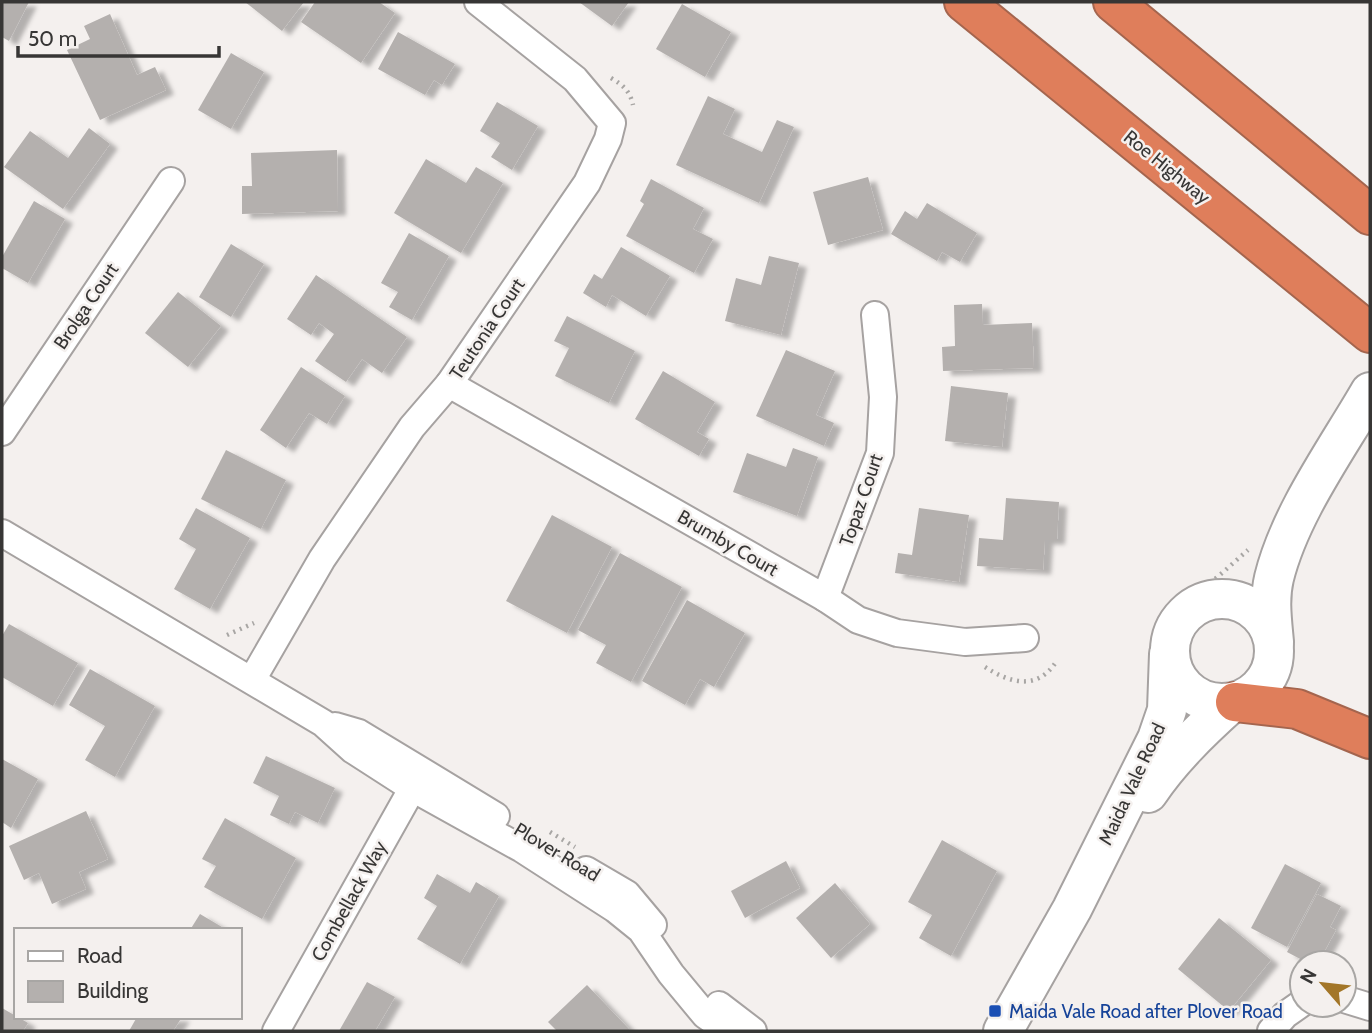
<svg xmlns="http://www.w3.org/2000/svg" width="1372" height="1033" font-family="Cabin,sans-serif">
<style>
.building{fill:#b4b0ae;filter:url(#shadow)}
.lines{fill:none;stroke-linecap:round;stroke-linejoin:round}
.minor-casing{stroke:#a6a2a1;stroke-width:30}
.secondary-casing{stroke:#a6a2a1;stroke-width:42}
.motorway-casing{stroke:#a4654e;stroke-width:42}
.path{stroke:#a8a6a4;stroke-width:4.5;stroke-dasharray:2 5;stroke-linecap:butt}
.minor{stroke:#fff;stroke-width:26}
.secondary{stroke:#fff;stroke-width:38}
.motorway{stroke:#df7e5b;stroke-width:38}
.transit-dot{fill:#1a4fb4;stroke:#f4f0ee;stroke-width:2.5}
.labels{text-anchor:middle;dominant-baseline:central;stroke-width:5;stroke-linejoin:round;paint-order:stroke}
.street-label{font-size:19px;fill:#373635;stroke:#f4f0ee}
.transit-label{font-size:19px;fill:#164399;stroke:#f4f0ee;text-anchor:start}
</style>
<defs>
<filter id="shadow"><feDropShadow dx="8" dy="4.5" stdDeviation="2" flood-color="#0004"/></filter>
</defs>
<rect width="100%" height="100%" fill="#f4f0ee"/>
<g class="building">
<path d="M2,2H29L9,41L2,37Z"/>
<path d="M245,2H304L282,31Z"/>
<path d="M315,2H379L395,13L361,63L301,22Z"/>
<path d="M579,2H629L612,26Z"/>
<path d="M682,4L731,32L705,77L656,49Z"/>
<path d="M110,14L137,75L155,67L166,90L100,120L67,50L90,39L84,26Z"/>
<path d="M398,32L455,64L442,85L434,80L425,95L378,69Z"/>
<path d="M231,53L264,72L231,129L198,110Z"/>
<path d="M708,96L735,109L723,134L762,152L777,120L794,127L759,203L676,165Z"/>
<path d="M497,102L538,126L512,170L491,157L500,143L480,131Z"/>
<path d="M89,128L110,144L63,209L4,167L30,131L68,158Z"/>
<path d="M337,150L338,211L242,214V186H252L251,153Z"/>
<path d="M426,159L466,183L476,167L503,183L461,253L394,213Z"/>
<path d="M868,177L883,230L828,245L813,192Z"/>
<path d="M651,179L704,208L693,229L713,239L694,273L626,236L644,204L640,201Z"/>
<path d="M34,201L65,219L28,283L2,268V257Z"/>
<path d="M927,203L977,233L960,262L942,252L937,261L891,234L905,211L917,219Z"/>
<path d="M409,233L449,256L412,320L389,307L398,292L381,283Z"/>
<path d="M231,244L264,264L231,317L199,297Z"/>
<path d="M621,247L670,276L646,316L612,295L606,307L583,293L594,274L602,279Z"/>
<path d="M769,256L799,263L781,335L725,321L736,278L761,285Z"/>
<path d="M316,275L407,337L382,373L362,359L346,382L315,361L334,334L319,323L311,335L287,319Z"/>
<path d="M178,292L221,326L188,367L145,333Z"/>
<path d="M982,304L983,325L1032,323L1034,368L943,371L942,347L955,346L954,305Z"/>
<path d="M567,316L635,351L609,403L555,376L569,348L554,341Z"/>
<path d="M786,350L835,371L816,415L834,423L824,446L756,416Z"/>
<path d="M301,367L345,396L327,424L309,413L286,448L260,430Z"/>
<path d="M663,371L715,402L697,432L709,439L699,456L635,419Z"/>
<path d="M951,386L1008,393L1002,447L945,441Z"/>
<path d="M793,448L818,457L797,516L733,492L747,453L786,467Z"/>
<path d="M226,450L286,480L261,529L201,499Z"/>
<path d="M1006,498L1059,502L1057,540H1045L1043,570L977,566L979,538L1003,540Z"/>
<path d="M196,508L250,538L210,609L174,589L196,549L179,539Z"/>
<path d="M919,508L969,515L959,582L895,573L898,553L912,555Z"/>
<path d="M552,515L612,547L567,633L506,601Z"/>
<path d="M620,553L682,587L631,682L596,663L606,645L578,630Z"/>
<path d="M687,600L745,633L714,687L700,679L685,705L642,681Z"/>
<path d="M9,624L78,663L53,706L2,677V636Z"/>
<path d="M90,669L155,706L115,777L85,760L105,726L69,705Z"/>
<path d="M266,756L335,788L318,823L295,812L289,824L270,815L279,796L253,783Z"/>
<path d="M2,759L38,779L11,828L2,822Z"/>
<path d="M86,811L108,859L79,872L86,889L52,904L39,873L24,880L9,846Z"/>
<path d="M225,818L296,858L262,919L204,887L216,866L202,859Z"/>
<path d="M942,840L997,871L951,956L919,938L932,915L908,902Z"/>
<path d="M786,861L800,888L745,918L731,891Z"/>
<path d="M1285,864L1321,883L1287,947L1251,928Z"/>
<path d="M437,874L470,893L476,882L499,896L460,964L417,939L437,906L424,898Z"/>
<path d="M835,883L870,924L831,958L796,918Z"/>
<path d="M1317,894L1341,906L1330,927L1336,930L1318,963H1308L1287,952Z"/>
<path d="M200,914L227,930H190Z"/>
<path d="M1219,918L1271,960L1229,1011L1178,969Z"/>
<path d="M367,982L395,997L375,1031H339Z"/>
<path d="M587,985L631,1031H557L548,1022Z"/>
<path d="M2,1008L28,1023L23,1031H2Z"/>
<path d="M137,1017H182L173,1031H129Z"/>
</g>
<g class="lines">
<defs>
<g id="minor">
<path d="M449,384L825,598L858,620L897,633L965,642L1025,638"/>
<path d="M2,432L171,181"/>
<path d="M2,533L323,723L353,750L412,788L522,849L615,909L641,930L671,974L705,1015L728,1031"/>
<path d="M825,598L880,453L883,397L875,315"/>
<path d="M252,680L322,559L412,427L449,384L587,183L608,139L612,123L575,79L478,2"/>
<path d="M335,726L359,733L496,816"/>
<path d="M586,870L627,894L653,925"/>
<path d="M1344,999L1370,1007"/>
<path d="M719,1005L753,1031"/>
<path d="M276,1031L421,773"/>
<path d="M1271,1031L1285,1015L1302,1003"/>
</g>
<g id="secondary">
<circle cx="1222" cy="651" r="52"/>
<path d="M1274,642C1272,620 1269,599 1274,578C1290,513 1337,449 1370,392"/>
<path d="M1148,793C1171,759 1200,731 1230,704"/>
<path d="M1003,1031L1072,909L1157,739L1167,710L1169,654"/>
</g>
<g id="motorway">
<path d="M964,2L1370,333"/>
<path d="M1113,2L1370,215"/>
<path d="M1235,702L1297,709L1370,739"/>
</g>
</defs>
<use href="#minor" class="minor-casing"/>
<use href="#secondary" class="secondary-casing"/>
<use href="#motorway" class="motorway-casing"/>
<g class="path">
<path d="M611,78C623,85 630,91 633,105"/>
<path d="M1162,623C1175,602 1185,599 1204,587C1220,576 1234,562 1248,550"/>
<path d="M227,635L254,623"/>
<path d="M985,667C1010,683 1037,691 1056,662"/>
<path d="M550,832L575,847"/>
</g>
<use href="#minor" class="minor"/>
<use href="#secondary" class="secondary"/>
<use href="#motorway" class="motorway"/>
</g>
<rect class="transit-dot" x="988" y="1004" width="14" height="14" rx="3.5"/>
<g class="labels">
<g class="street-label">
<text transform="translate(1167 167) rotate(39)">Roe Highway</text>
<text transform="translate(86 306) rotate(-56)">Brolga Court</text>
<text transform="translate(487 329) rotate(-56)">Teutonia Court</text>
<text transform="translate(861 500) rotate(-71)">Topaz Court</text>
<text transform="translate(728 543) rotate(30)">Brumby Court</text>
<text transform="translate(1132 784) rotate(-65)">Maida Vale Road</text>
<text transform="translate(557 852) rotate(31)">Plover Road</text>
<text transform="translate(349 901) rotate(-61)">Combellack Way</text>
</g>
<g class="transit-label">
<text x="1009" y="1011">Maida Vale Road after Plover Road</text>
</g>
</g>
<rect width="1372" height="1033" fill="none" stroke="#373635" stroke-width="7"/>
<rect x="14" y="928" width="228" height="91" fill="#f4f0ee" stroke="#a8a6a4" stroke-width="2"/>
<rect x="28" y="951" width="35" height="10" fill="#ffffff" stroke="#a8a6a4" stroke-width="2"/>
<text x="77" y="963" font-size="21" fill="#373635">Road</text>
<rect x="28" y="981" width="35" height="21" fill="#b4b0ae" stroke="#a8a6a4" stroke-width="2"/>
<text x="77" y="998" font-size="21" fill="#373635">Building</text>
<g transform="translate(1323 984) rotate(298)"><circle r="33" fill="#f4f0ee" stroke="#a8a6a4" stroke-width="2"/>
<path d="M0-5L12 26L0 18L-12 26Z" fill="#a37628"/>
<text y="-10" font-size="19" font-weight="bold" text-anchor="middle" fill="#373635">N</text>
</g>
<path d="M18 46v10h201v-10" fill="none" stroke="#373635" stroke-width="3.5"/>
<text x="28" y="46" font-size="21" fill="#373635" stroke="#f4f0ee" stroke-width="5" paint-order="stroke">50 m</text>
</svg>
